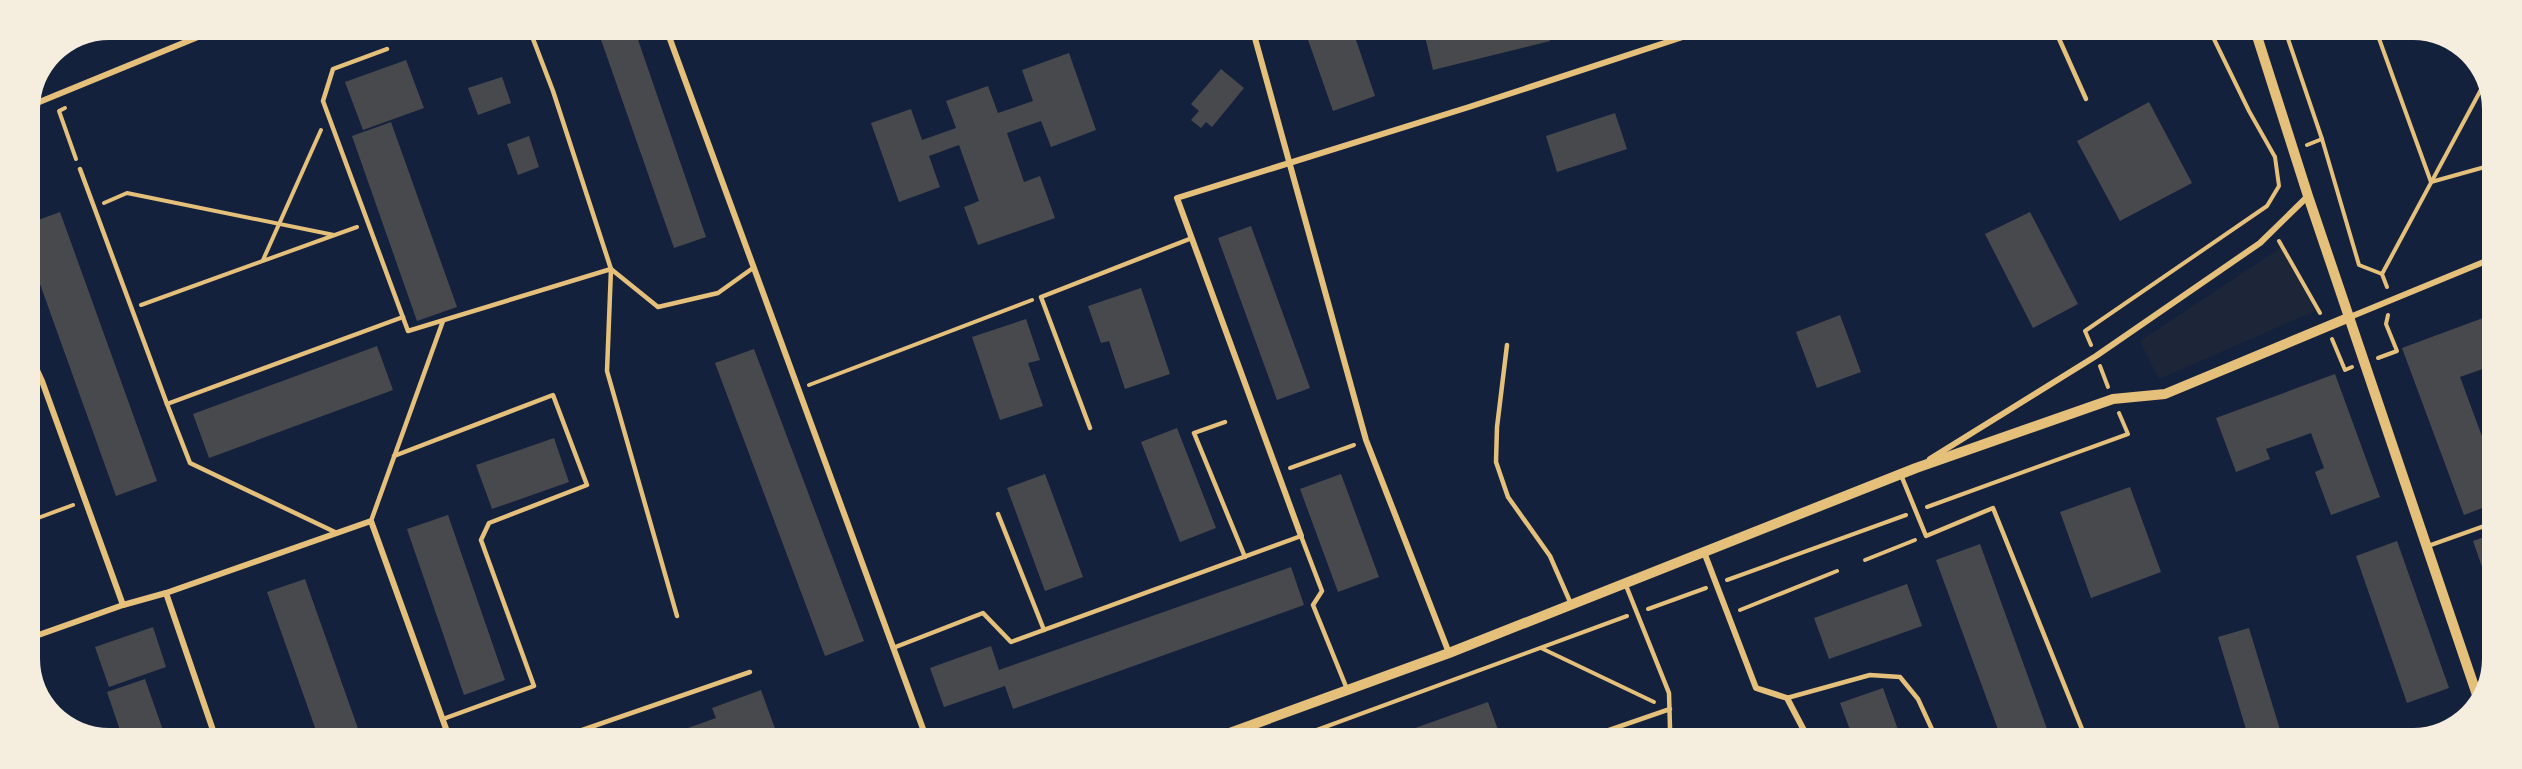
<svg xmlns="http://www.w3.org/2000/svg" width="2522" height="769" font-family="'Times New Roman',serif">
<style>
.green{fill:#1d2539}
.building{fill:#48494c}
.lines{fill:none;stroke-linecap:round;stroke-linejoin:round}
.path{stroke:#e5c07b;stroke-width:4}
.service{stroke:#e5c07b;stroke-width:4.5}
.minor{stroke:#e5c07b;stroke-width:6}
.tertiary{stroke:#e5c07b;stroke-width:10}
</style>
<rect width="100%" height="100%" fill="#14213d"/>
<path class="green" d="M2282,247L2315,311L2159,379L2140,341Z"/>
<g class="building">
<path d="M598,31H635L706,237L674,248Z"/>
<path d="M1305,31H1353L1375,96L1333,111Z"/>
<path d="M1424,32H1548L1550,41L1433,70Z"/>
<path d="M1069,53L1096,130L1051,147L1041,121L1007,133L1024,182L1040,176L1055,218L978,245L964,207L979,201L959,145L929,156L940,187L899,202L871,123L911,109L922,140L956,128L946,101L988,86L998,113L1033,101L1022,70Z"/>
<path d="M406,60L424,108L363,130L345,82Z"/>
<path d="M1221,69L1244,88L1212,127L1206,122L1201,128L1191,120L1199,111L1191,104Z"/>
<path d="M502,77L511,103L478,115L468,88Z"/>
<path d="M2149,102L2192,183L2120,221L2077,141Z"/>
<path d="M1615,113L1627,149L1557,172L1546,136Z"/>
<path d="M391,122L457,307L417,321L352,136Z"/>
<path d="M529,136L539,167L518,175L507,144Z"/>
<path d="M60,212L157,481L116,496L30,256V223Z"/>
<path d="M2030,212L2078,304L2033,328L1985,234Z"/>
<path d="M1251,226L1310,388L1277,400L1218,238Z"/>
<path d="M1141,288L1170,374L1125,389L1109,341L1101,343L1088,306Z"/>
<path d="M1840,315L1861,372L1817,388L1796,332Z"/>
<path d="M2491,315V366L2460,377L2490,458V505L2464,515L2402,348Z"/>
<path d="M1026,319L1040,360L1028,363L1043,406L1000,420L972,337Z"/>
<path d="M377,346L393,390L209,458L193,414Z"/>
<path d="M754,349L864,641L825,656L715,363Z"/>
<path d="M2335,374L2380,497L2331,515L2315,472L2324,468L2311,433L2266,449L2270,459L2236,472L2216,418Z"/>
<path d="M1177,428L1216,528L1180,542L1141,442Z"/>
<path d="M554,438L569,482L492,509L476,465Z"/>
<path d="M1045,474L1083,577L1045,591L1007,488Z"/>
<path d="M1341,474L1379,577L1338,592L1300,489Z"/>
<path d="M2130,487L2161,572L2091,598L2060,512Z"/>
<path d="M448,515L505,680L464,695L407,529Z"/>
<path d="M2490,535V587H2489L2473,541Z"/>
<path d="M2397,541L2449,688L2407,703L2356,556Z"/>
<path d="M1980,544L2047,729L2022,739L2001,738L1936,560Z"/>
<path d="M1291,567L1304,605L1013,709L1005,686L944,707L930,668L991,646L999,670Z"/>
<path d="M305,579L361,737L318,736L267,592Z"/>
<path d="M1907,584L1922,626L1829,659L1814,618Z"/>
<path d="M153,627L166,667L109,687L95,647Z"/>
<path d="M2249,628L2281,733L2262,739H2249L2218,637Z"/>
<path d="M145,679L165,736H122L107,692Z"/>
<path d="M1883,688L1901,738H1853L1840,703Z"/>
<path d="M761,690L778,737H691L688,728L716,718L712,708Z"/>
<path d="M1488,702L1501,738H1390V737Z"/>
</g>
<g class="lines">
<g class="path">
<path d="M2211,33L2249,111L2275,157"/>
<path d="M2286,33L2322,139"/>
<path d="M2377,33L2431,182L2492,165"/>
<path d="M65,108L59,111L76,159"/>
<path d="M2307,145L2322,139L2359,265L2382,274"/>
<path d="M104,203L127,193L334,235"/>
<path d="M2279,241L2320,313"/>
<path d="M263,260L321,130"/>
<path d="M2387,287L2382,274L2484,84"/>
<path d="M141,305L357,227"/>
<path d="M2332,339L2345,370L2352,367"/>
<path d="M2091,345L2085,331L2267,206L2279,186L2275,157"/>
<path d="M2378,358L2397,351L2386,324L2388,315"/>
<path d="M2100,366L2108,387"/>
<path d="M809,385L1032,300"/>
<path d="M1290,468L1354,445"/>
<path d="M1927,507L2128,434L2119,413"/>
<path d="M30,521L73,505"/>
<path d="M1865,560L1915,540"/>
<path d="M1727,580L1906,515"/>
<path d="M1648,609L1706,588"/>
<path d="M1740,610L1837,571"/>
<path d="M1541,648L1654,702"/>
<path d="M1295,738L1627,616"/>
</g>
<g class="service">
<path d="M530,31L553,91L611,269L607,371L677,616"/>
<path d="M2056,32L2086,99"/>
<path d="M387,49L333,69L323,101L408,331L611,269L658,307L718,293L753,268"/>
<path d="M80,169L167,404L403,317"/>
<path d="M1507,345L1497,427L1496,462L1508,497L1550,556L1571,604"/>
<path d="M167,404L190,463L337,533"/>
<path d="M1225,422L1194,433L1245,557"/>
<path d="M1090,428L1041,297L1192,238"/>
<path d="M394,456L553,395L587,485L489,523L481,540L534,686L443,719"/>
<path d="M1901,475L1926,536L1993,508L2086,739"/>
<path d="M998,514L1044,630"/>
<path d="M371,521L443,321"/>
<path d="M2428,546L2490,524"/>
<path d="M1625,583L1669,693L1670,728L1665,738"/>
<path d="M893,648L983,613L1011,642L1301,536L1322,591L1313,605L1347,689"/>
<path d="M1787,698L1870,675L1900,677L1918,699L1936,738"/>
<path d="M562,737L750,672"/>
<path d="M1586,738L1670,709"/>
</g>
<g class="minor">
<path d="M667,31L926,737"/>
<path d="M1253,31L1366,440L1449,653"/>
<path d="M32,105L215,30"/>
<path d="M2350,317L2491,259"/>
<path d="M30,355L42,381L123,605L166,593L371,521L449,737"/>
<path d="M1930,459L2096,356L2260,243L2308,196"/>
<path d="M1301,536L1177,198L1469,107L1698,32"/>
<path d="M1704,552L1756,688L1787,698L1808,738"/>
<path d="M166,593L215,736"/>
<path d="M30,638L123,605"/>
</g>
<g class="tertiary">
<path d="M2256,33L2308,196L2478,698"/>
<path d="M1216,738L1449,653L1916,468L2113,399L2165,394L2350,317"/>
</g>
</g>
<path d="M0 0H2522V769H0ZM109 40H2413A69 69 0 0 1 2482 109V659A69 69 0 0 1 2413 728H109A69 69 0 0 1 40 659V109A69 69 0 0 1 109 40Z" fill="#f5edde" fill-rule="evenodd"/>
</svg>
